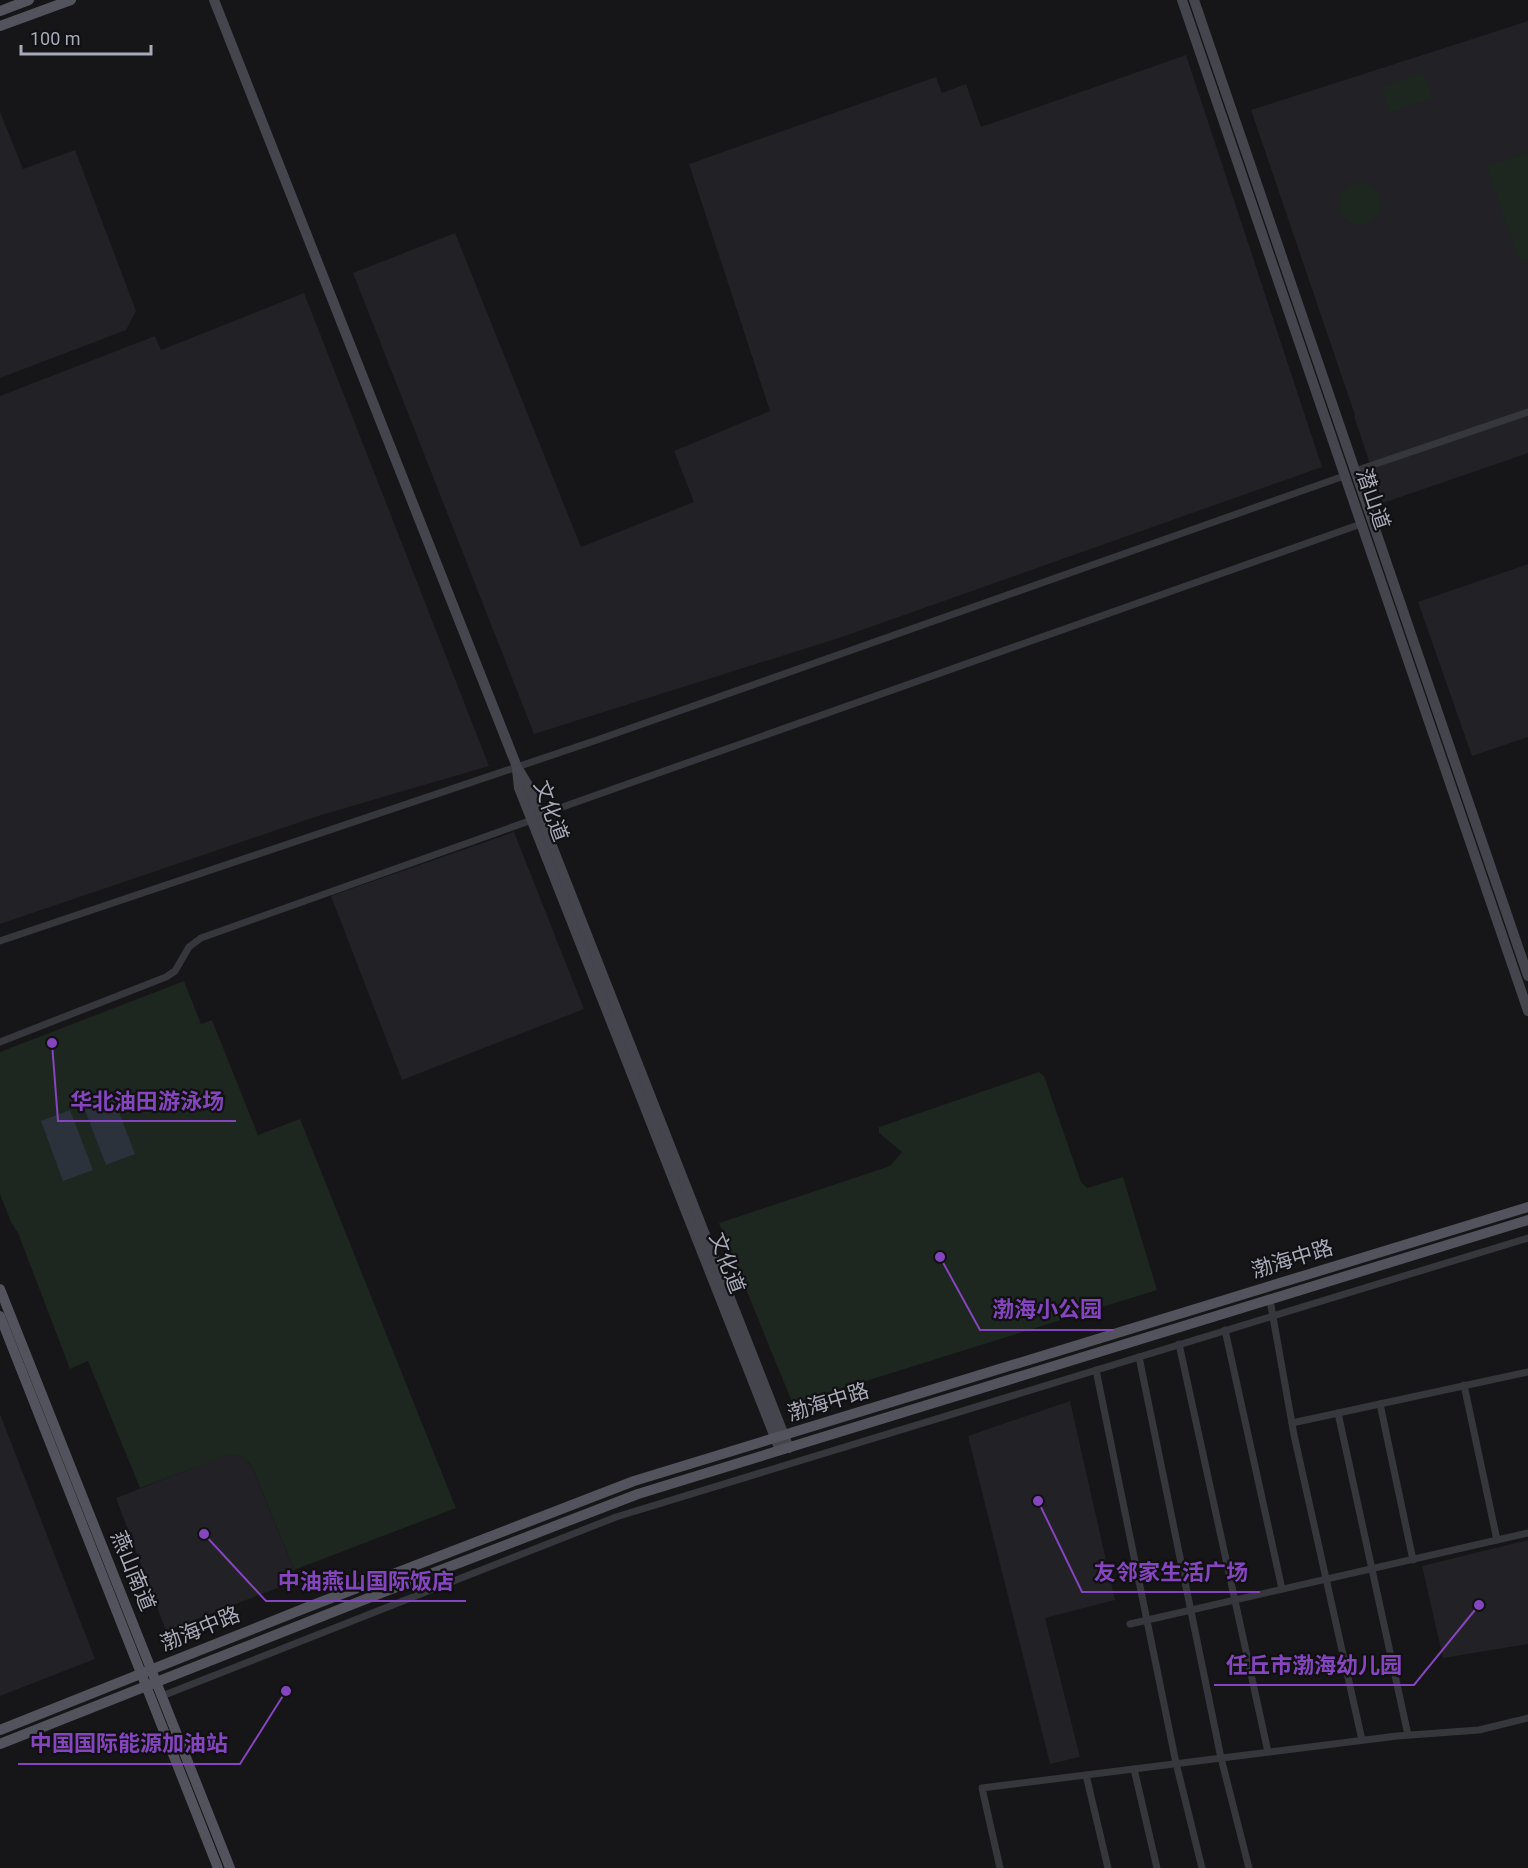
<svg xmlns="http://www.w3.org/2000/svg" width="1528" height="1868" font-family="Roboto,'Noto Sans SC',sans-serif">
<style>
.built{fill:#222125}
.green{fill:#1d261f}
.water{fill:#2b323c}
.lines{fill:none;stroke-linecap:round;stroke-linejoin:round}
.street{stroke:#36363d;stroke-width:7}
.secondary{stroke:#44454d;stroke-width:10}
.primary{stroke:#52535c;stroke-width:10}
.labels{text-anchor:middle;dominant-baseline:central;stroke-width:4.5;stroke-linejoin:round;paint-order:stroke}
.street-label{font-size:21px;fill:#a7aab8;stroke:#111013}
.leader{fill:none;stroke:#8445be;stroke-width:2}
.callout-dot{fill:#8445be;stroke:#111013;stroke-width:2}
.callout-label{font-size:22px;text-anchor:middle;font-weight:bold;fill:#8445be;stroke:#111013;stroke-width:4.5;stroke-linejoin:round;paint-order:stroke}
</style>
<rect width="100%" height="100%" fill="#161518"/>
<g class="built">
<path d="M1528,21V453L1383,503L1354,416L1355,415L1251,110Z"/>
<path d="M1186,55L1322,467L842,637L534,734L353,273L455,233L581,547L694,502L674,451L770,411L689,164L936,77L942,93L966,84L981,127Z"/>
<path d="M0,112L23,169L75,150L136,311L126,330L0,378Z"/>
<path d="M304,293L489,766L318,816L0,924V396L155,336L161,350Z"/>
<path d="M1528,564V737L1472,756L1418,602Z"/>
<path d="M514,832L584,1009L402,1080L331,896Z"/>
<path d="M1070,1401L1115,1600L1045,1618L1080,1757L1050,1764L968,1436Z"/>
<path d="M0,1414L95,1659L0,1696Z"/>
<path d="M231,1453L241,1456L252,1466L298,1580L166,1631L116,1498Z"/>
<path d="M1528,1540V1644L1443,1658L1422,1566Z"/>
</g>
<g class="green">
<path d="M1421,72L1426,78L1433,98L1389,113L1383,94V86Z"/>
<path d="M1528,152V259L1519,262L1486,166Z"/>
<circle cx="1360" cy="204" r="21"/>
<path d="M184,981L201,1024L212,1020L258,1135L300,1119L456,1508L294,1570L252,1466L241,1456L231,1454L140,1488L88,1361L70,1369L18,1233L11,1222L0,1194V1052Z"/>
<path d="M1039,1072L1044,1076L1081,1182L1087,1188L1123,1177L1157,1290L802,1401L792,1402L719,1223L890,1166L902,1152L879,1133V1127Z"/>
</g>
<g class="water">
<path d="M112,1094L135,1154L106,1165L83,1105Z"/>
<path d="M70,1110L93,1170L63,1181L41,1121Z"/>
</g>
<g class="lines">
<g class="street">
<path d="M1355,471L1528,412"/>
<path d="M540,815L1361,524"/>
<path d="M0,941L597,740L1344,476"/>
<path d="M0,1042L166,977L175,971L189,947L201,938L532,820"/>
<path d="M1270,1300L1294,1435L1362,1740"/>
<path d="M1225,1330L1282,1589"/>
<path d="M1179,1344L1268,1752"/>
<path d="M1139,1357L1221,1758L1249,1868"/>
<path d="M1096,1370L1176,1763L1202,1868"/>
<path d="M1464,1385L1497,1540"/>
<path d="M1380,1404L1413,1560"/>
<path d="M1338,1413L1408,1735"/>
<path d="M1292,1423L1528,1372"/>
<path d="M1130,1624L1528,1533"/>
<path d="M162,1696L616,1517L1528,1238"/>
<path d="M1134,1769L1157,1868"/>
<path d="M1086,1775L1108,1868"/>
<path d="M1000,1868L982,1788L1397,1736L1479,1730L1528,1718"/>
</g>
<g class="secondary">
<path d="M214,0L517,767L528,785L789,1448"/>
<path d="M1182,0L1528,1011"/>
<path d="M1194,0L1528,976"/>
<path d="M517,770L519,788L780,1450"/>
</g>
<g class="primary">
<path d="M0,11L29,0"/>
<path d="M0,26L71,0"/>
<path d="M0,1289L230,1868"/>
<path d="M0,1316L218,1868"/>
<path d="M0,1730L308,1607L634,1481L1528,1207"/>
<path d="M0,1744L381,1593L638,1494L1528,1220"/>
</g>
</g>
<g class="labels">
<g class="street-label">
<text transform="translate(1373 499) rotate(71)">潜山道</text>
<text transform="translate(551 811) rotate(70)">文化道</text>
<text transform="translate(1292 1259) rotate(-17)">渤海中路</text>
<text transform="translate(727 1263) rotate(69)">文化道</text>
<text transform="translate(828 1402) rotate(-17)">渤海中路</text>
<text transform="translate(133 1571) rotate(68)">燕山南道</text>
<text transform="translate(200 1629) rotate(-22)">渤海中路</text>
</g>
</g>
<path class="leader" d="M52 1043L58 1121H236M940 1257L980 1330H1114M1038 1501L1082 1592H1260M204 1534L266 1601H466M1479 1605L1414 1685H1214M286 1691L240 1764H18"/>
<g class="callout-dot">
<circle cx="52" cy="1043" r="6"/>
<circle cx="940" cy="1257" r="6"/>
<circle cx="1038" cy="1501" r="6"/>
<circle cx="204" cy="1534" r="6"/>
<circle cx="1479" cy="1605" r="6"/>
<circle cx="286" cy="1691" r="6"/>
</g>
<g class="callout-label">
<text x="147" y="1109">华北油田游泳场</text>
<text x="1047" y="1317">渤海小公园</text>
<text x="1171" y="1580">友邻家生活广场</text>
<text x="366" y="1589">中油燕山国际饭店</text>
<text x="1314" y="1673">任丘市渤海幼儿园</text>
<text x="129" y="1751">中国国际能源加油站</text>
</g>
<path d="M21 45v9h130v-9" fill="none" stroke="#a7aab8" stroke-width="3"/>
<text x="30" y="45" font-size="18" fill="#a7aab8" stroke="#111013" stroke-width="4.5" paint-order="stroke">100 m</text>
</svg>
